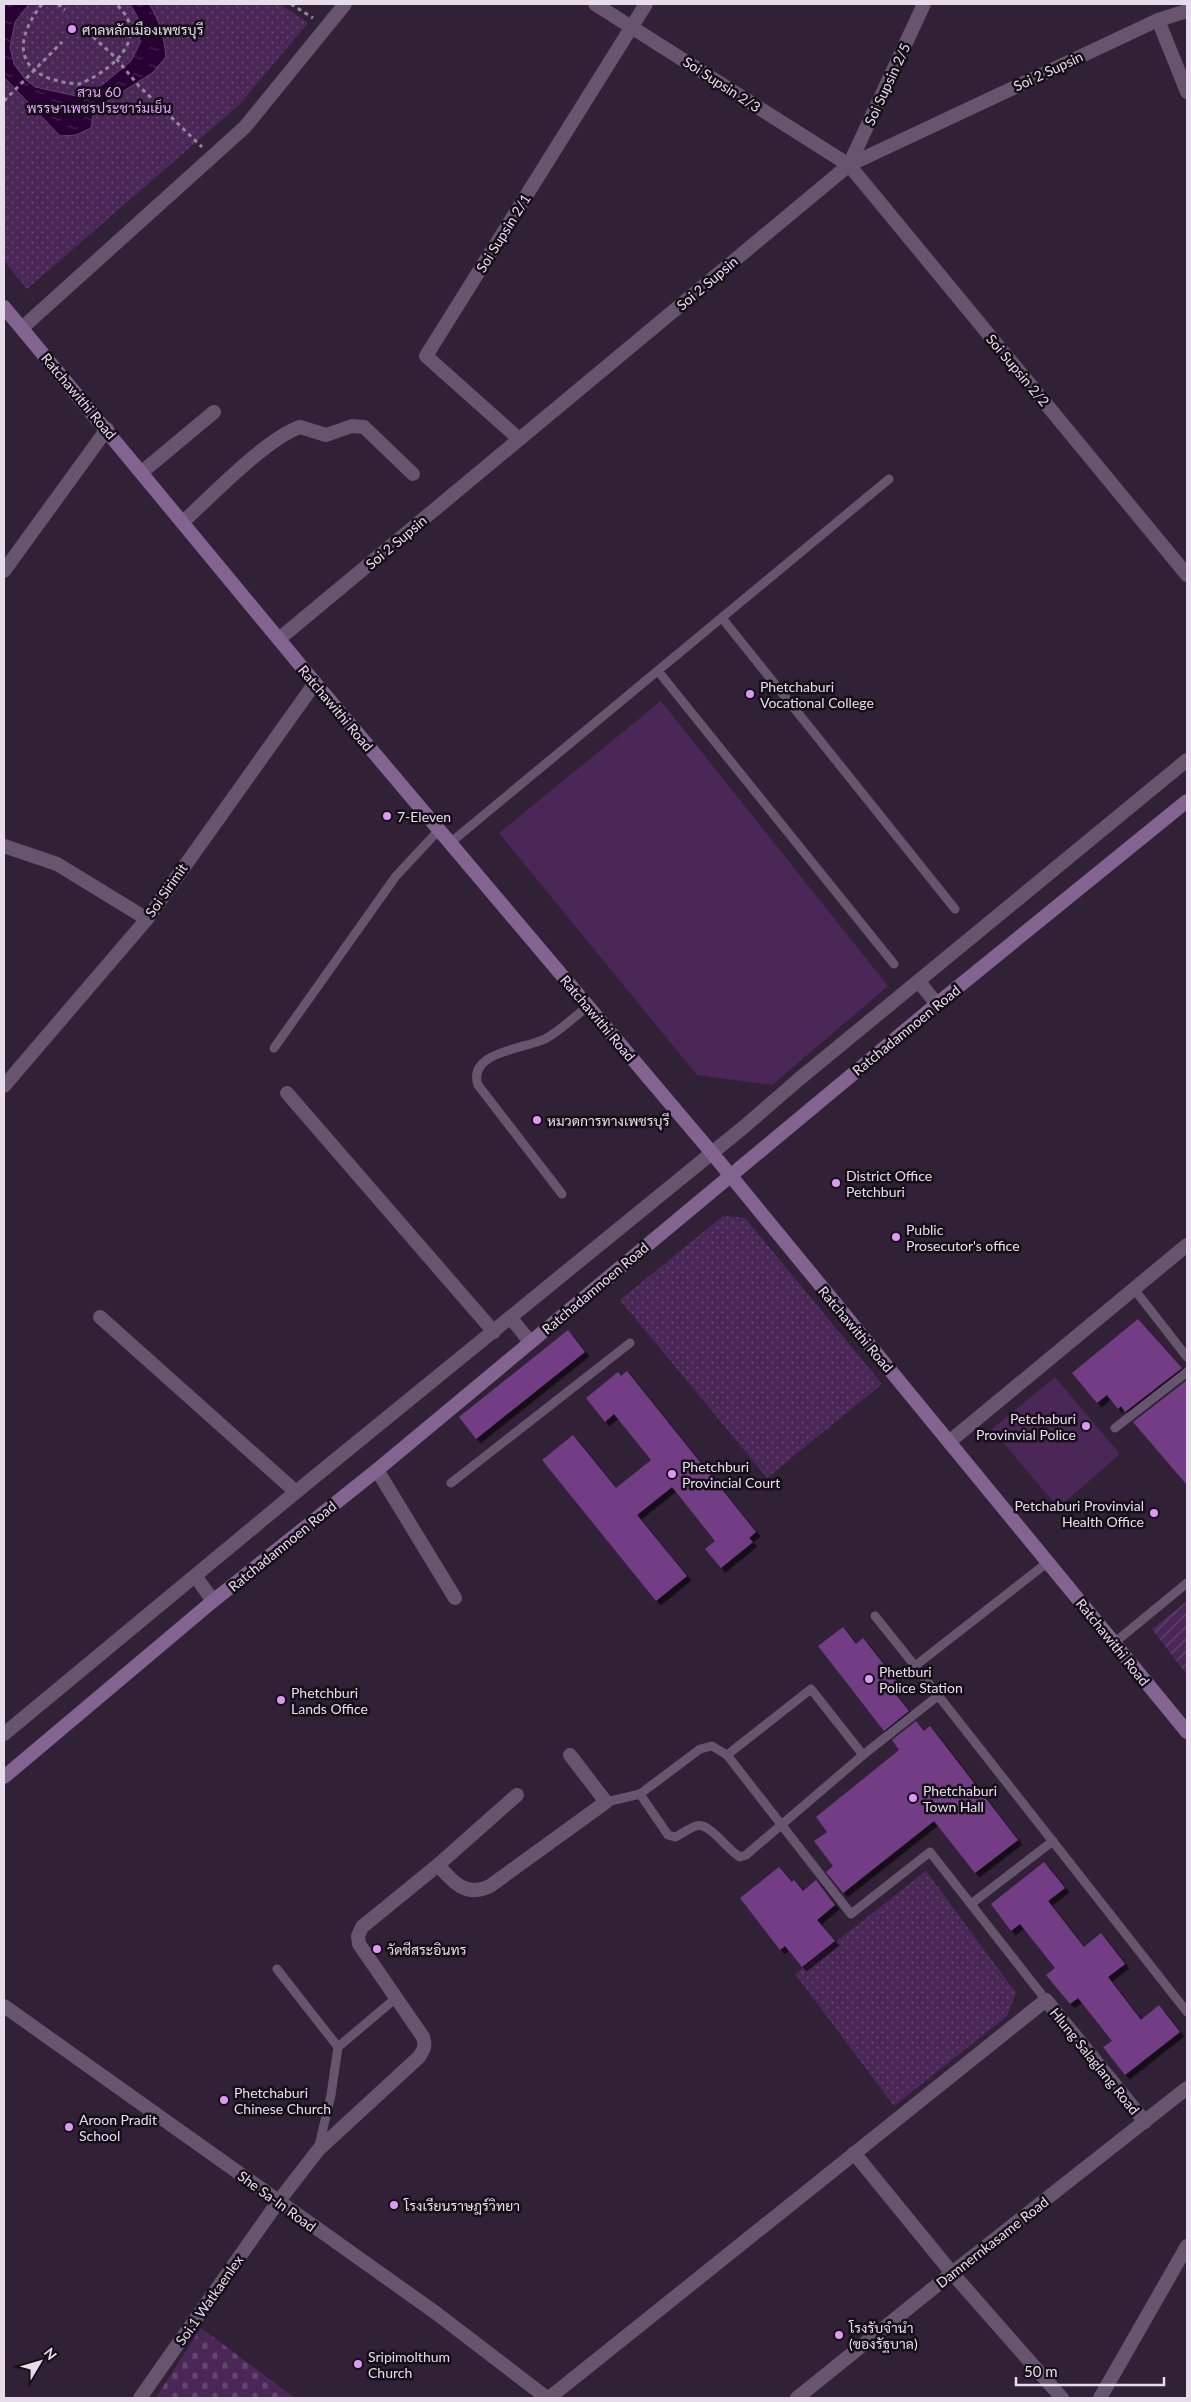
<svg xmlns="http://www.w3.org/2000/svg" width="1191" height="2402" font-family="Lato,Sarabun,sans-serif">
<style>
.grass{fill:#4b2757}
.cemetery{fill:url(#cemetery-stones)}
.park{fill:url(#park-dots)}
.garden{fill:url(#garden-furrows)}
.water{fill:url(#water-ripples);stroke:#61426b}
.building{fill:#723c84;filter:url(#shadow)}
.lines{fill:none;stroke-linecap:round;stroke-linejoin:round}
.path{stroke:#948799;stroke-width:3;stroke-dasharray:4 4;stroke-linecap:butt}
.service{stroke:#67546e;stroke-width:9}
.minor{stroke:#67546e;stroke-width:14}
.tertiary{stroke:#67546e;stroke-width:14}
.secondary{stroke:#83638f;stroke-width:14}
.poi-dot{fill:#dc99f4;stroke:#150e18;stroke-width:2}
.labels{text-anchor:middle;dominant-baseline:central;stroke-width:5;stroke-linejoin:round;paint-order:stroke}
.poi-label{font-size:14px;fill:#e6dcea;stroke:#150e18;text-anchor:start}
.street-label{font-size:14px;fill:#e6dcea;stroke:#150e18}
.park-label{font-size:14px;fill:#e1a7f6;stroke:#150e18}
</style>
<defs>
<pattern id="cemetery-stones" width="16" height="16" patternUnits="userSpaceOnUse" patternTransform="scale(1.25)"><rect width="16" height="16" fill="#4b2757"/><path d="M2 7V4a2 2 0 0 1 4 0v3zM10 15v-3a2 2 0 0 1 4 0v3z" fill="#65466f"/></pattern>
<pattern id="park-dots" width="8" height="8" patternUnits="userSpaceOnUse" patternTransform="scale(1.25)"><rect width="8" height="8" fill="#4b2757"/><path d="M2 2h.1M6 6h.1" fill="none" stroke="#65466f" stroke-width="1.8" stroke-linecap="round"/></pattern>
<pattern id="garden-furrows" width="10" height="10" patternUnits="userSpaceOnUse" patternTransform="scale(1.25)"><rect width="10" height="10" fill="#4b2757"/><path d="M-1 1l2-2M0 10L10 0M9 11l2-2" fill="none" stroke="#65466f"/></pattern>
<pattern id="water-ripples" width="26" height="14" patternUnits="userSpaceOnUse" patternTransform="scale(1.25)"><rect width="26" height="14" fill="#280034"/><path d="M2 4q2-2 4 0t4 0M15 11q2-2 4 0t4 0" fill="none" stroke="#472552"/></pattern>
<filter id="shadow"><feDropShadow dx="4.5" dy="4.5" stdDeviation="0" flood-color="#0009"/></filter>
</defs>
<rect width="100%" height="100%" fill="#312137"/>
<g class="grass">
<path d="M661,701L888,986L772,1085L697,1075L499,833Z"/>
<path d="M1055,1377L1120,1454L1058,1508L992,1429Z"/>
</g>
<path class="cemetery" d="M201,2328L295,2398H159L157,2396Z"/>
<g class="park">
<path d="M4,4H280L308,23L240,104L27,289L4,261Z"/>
<path d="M723,1216L745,1218L882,1384L767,1478L620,1300Z"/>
<path d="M926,1871L1016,1993L1007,2016L894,2106L795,1974Z"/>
</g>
<path class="garden" d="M1186,1602L1187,1604V1675L1152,1629Z"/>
<path class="water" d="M4,4H29L15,22L10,47L14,64L25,79L35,87L76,96L96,90L131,61L140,43L138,18L130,4H149C160,21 164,37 166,57L152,73L100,106L93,115L91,128L76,135L60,136L4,77Z"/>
<g class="building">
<path d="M1138,1319L1182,1368L1125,1412L1121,1406L1118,1409L1107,1395L1097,1403L1072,1373Z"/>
<path d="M568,1330L585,1352L476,1439L459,1417Z"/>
<path d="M627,1371L756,1532L749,1538L753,1542L721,1568L705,1549L715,1541L672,1487L637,1515L687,1576L656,1601L542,1460L573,1435L616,1488L651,1460L614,1414L605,1422L586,1398L618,1372L621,1376Z"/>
<path d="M1187,1380V1485L1133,1422Z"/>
<path d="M843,1627L856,1644L863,1638L900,1685L893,1691L909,1711L884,1731L818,1646Z"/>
<path d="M916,1721L924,1731L930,1726L1018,1840L975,1873L934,1821L843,1893L826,1872L833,1866L814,1841L827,1832L816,1817L899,1750L892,1740Z"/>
<path d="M1044,1862L1065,1888L1048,1901L1084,1947L1101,1933L1125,1964L1108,1977L1141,2020L1159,2005L1180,2032L1125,2075L1103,2047L1112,2041L1078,1998L1070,2004L1046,1975L1055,1968L1020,1924L1011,1931L991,1904Z"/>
<path d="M779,1867L792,1882L794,1880L803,1891L816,1880L835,1905L817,1920L835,1941L802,1967L785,1946L780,1950L740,1898Z"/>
</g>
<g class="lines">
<g class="path">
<path d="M42,4C7,49 22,80 79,84C103,75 144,46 126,16C123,11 119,7 116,4"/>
<path d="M58,4L65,10"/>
<path d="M291,4L313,18"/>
<path d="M93,37L114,56L139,86L202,147"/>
<path d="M4,101L62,42"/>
</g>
<g class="service">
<path d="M722,618L955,909"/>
<path d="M658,671L894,964"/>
<path d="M450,843L889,479"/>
<path d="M274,1048L396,876L439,830"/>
<path d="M562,1194L478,1085C467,1052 524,1049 545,1039C560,1031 574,1017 588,1006"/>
<path d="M1134,1289L1187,1357"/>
<path d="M1115,1428L1187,1372"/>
<path d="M451,1483L630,1343"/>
<path d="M1048,1562L915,1666L1187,2012"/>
<path d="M875,1616L915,1666"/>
<path d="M1114,1643L1187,1583"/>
<path d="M863,1755L939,1695"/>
<path d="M640,1794L668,1835L675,1837C682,1834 689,1828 696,1826C710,1822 727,1850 740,1857L746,1855L863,1755L811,1689L727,1755L851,1914L930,1852L1046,2000"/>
<path d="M606,1802L640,1794L700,1749L712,1746L727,1755"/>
<path d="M971,1904L1053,1841"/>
<path d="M277,1969L338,2047L396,1998"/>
<path d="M318,2150L331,2095L338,2047"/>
</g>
<g class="minor">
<path d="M595,4L849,165L1187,575"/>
<path d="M1158,20L1187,92"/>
<path d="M849,165L924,4"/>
<path d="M22,328L245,127L345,4"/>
<path d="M519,439L426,356L646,4"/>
<path d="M142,472L214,412"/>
<path d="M183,522C211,496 267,438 300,427L326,435L352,426L364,427L413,474"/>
<path d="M4,571L107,429"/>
<path d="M279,639L849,165L1158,20L1187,11"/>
<path d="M4,846L57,864L147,919"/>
<path d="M919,982L937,1004"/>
<path d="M4,1086L147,919L315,683"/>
<path d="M287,1093L494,1332"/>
<path d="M100,1317L296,1492"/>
<path d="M511,1318L530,1342"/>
<path d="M949,1442L1187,1245"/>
<path d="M377,1470L455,1598"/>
<path d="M196,1577L213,1601"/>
<path d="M4,1734L296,1492L745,1126L798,1080L1187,760"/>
<path d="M438,1865L517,1795"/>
<path d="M854,2153L952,2273L1062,2398"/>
<path d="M140,2398L278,2202L319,2149L419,2057C424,2049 426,2046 423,2037L359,1944L358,1936L362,1927L438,1865C453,1882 466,1898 490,1886L606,1802L570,1755"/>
<path d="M549,2398L1046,2000L1145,2122"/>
<path d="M1100,2398L1187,2246"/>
</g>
<g class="tertiary">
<path d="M4,2006L436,2313L547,2398"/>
<path d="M797,2398L952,2273L1187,2088"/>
</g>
<g class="secondary">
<path d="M4,307L315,683L712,1153L1187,1732"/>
<path d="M4,1777L213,1601L377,1470L937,1004L1187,801"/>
</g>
</g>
<g class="poi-dot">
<circle cx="72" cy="29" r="5"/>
<circle cx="750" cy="694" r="5"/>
<circle cx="387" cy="816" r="5"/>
<circle cx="537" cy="1120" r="5"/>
<circle cx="836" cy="1183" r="5"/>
<circle cx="896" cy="1237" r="5"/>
<circle cx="1086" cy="1426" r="5"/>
<circle cx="672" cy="1474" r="5"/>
<circle cx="1154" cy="1513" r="5"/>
<circle cx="869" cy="1679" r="5"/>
<circle cx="281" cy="1700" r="5"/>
<circle cx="913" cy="1798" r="5"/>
<circle cx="377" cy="1949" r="5"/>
<circle cx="224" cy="2100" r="5"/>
<circle cx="69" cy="2127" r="5"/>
<circle cx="394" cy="2205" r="5"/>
<circle cx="839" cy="2335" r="5"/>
<circle cx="358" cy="2364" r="5"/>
</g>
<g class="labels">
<g class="poi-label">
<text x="82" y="29">ศาลหลักเมืองเพชรบุรี</text>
<text x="760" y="686">Phetchaburi<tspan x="760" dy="16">Vocational College</tspan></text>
<text x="397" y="816">7-Eleven</text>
<text x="547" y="1120">หมวดการทางเพชรบุรี</text>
<text x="846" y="1175">District Office<tspan x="846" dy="16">Petchburi</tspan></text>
<text x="906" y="1229">Public<tspan x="906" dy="16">Prosecutor's office</tspan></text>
<text x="1076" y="1418" text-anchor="end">Petchaburi<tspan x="1076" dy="16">Provinvial Police</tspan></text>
<text x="682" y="1466">Phetchburi<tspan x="682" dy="16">Provincial Court</tspan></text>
<text x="1144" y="1505" text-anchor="end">Petchaburi Provinvial<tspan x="1144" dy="16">Health Office</tspan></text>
<text x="879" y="1671">Phetburi<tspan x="879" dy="16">Police Station</tspan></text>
<text x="291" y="1692">Phetchburi<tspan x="291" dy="16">Lands Office</tspan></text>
<text x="923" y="1790">Phetchaburi<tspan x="923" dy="16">Town Hall</tspan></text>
<text x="387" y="1949">วัดชีสระอินทร</text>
<text x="234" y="2092">Phetchaburi<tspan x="234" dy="16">Chinese Church</tspan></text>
<text x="79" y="2119">Aroon Pradit<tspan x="79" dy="16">School</tspan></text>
<text x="404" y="2205">โรงเรียนราษฎร์วิทยา</text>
<text x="849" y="2327">โรงรับจำนำ<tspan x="849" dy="16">(ของรัฐบาล)</tspan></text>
<text x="368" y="2356">Sripimolthum<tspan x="368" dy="16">Church</tspan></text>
</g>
<g class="street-label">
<text transform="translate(1048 71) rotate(-25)">Soi 2 Supsin</text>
<text transform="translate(722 84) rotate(33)">Soi Supsin 2/3</text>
<text transform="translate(887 84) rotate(-65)">Soi Supsin 2/5</text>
<text transform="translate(503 233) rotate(-58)">Soi Supsin 2/1</text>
<text transform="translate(707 283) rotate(-40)">Soi 2 Supsin</text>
<text transform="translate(1018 370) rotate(50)">Soi Supsin 2/2</text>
<text transform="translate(79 396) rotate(50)">Ratchawithi Road</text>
<text transform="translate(396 542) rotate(-40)">Soi 2 Supsin</text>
<text transform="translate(336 708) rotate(50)">Ratchawithi Road</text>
<text transform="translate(166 890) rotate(-55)">Soi Sirimit</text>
<text transform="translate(598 1018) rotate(50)">Ratchawithi Road</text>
<text transform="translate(906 1030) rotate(-39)">Ratchadamnoen Road</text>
<text transform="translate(595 1288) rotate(-40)">Ratchadamnoen Road</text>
<text transform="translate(856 1329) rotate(50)">Ratchawithi Road</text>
<text transform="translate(282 1546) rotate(-39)">Ratchadamnoen Road</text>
<text transform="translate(1113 1642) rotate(51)">Ratchawithi Road</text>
<text transform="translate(1095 2061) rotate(51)">Hlung Salaglang Road</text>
<text transform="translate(277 2201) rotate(36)">She Sa-In Road</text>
<text transform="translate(992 2242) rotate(-38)">Damnernkasame Road</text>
<text transform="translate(209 2300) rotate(-55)">Soi.1 Watkaenlex</text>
</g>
<g class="park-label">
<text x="99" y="91">สวน 60<tspan x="99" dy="16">พรรษาเพชรประชาร่มเย็น</tspan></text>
</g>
</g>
<rect width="1191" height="2402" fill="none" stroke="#e6dcea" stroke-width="10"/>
<g transform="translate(40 2362) rotate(52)" stroke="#150e18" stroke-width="4" paint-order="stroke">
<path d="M0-4L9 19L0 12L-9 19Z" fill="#e6dcea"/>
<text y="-8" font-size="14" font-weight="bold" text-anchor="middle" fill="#e6dcea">N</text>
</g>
<path d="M1016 2377v8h148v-8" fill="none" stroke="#e6dcea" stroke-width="2.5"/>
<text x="1024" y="2377" font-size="15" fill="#e6dcea" stroke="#150e18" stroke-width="4" paint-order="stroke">50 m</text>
</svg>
